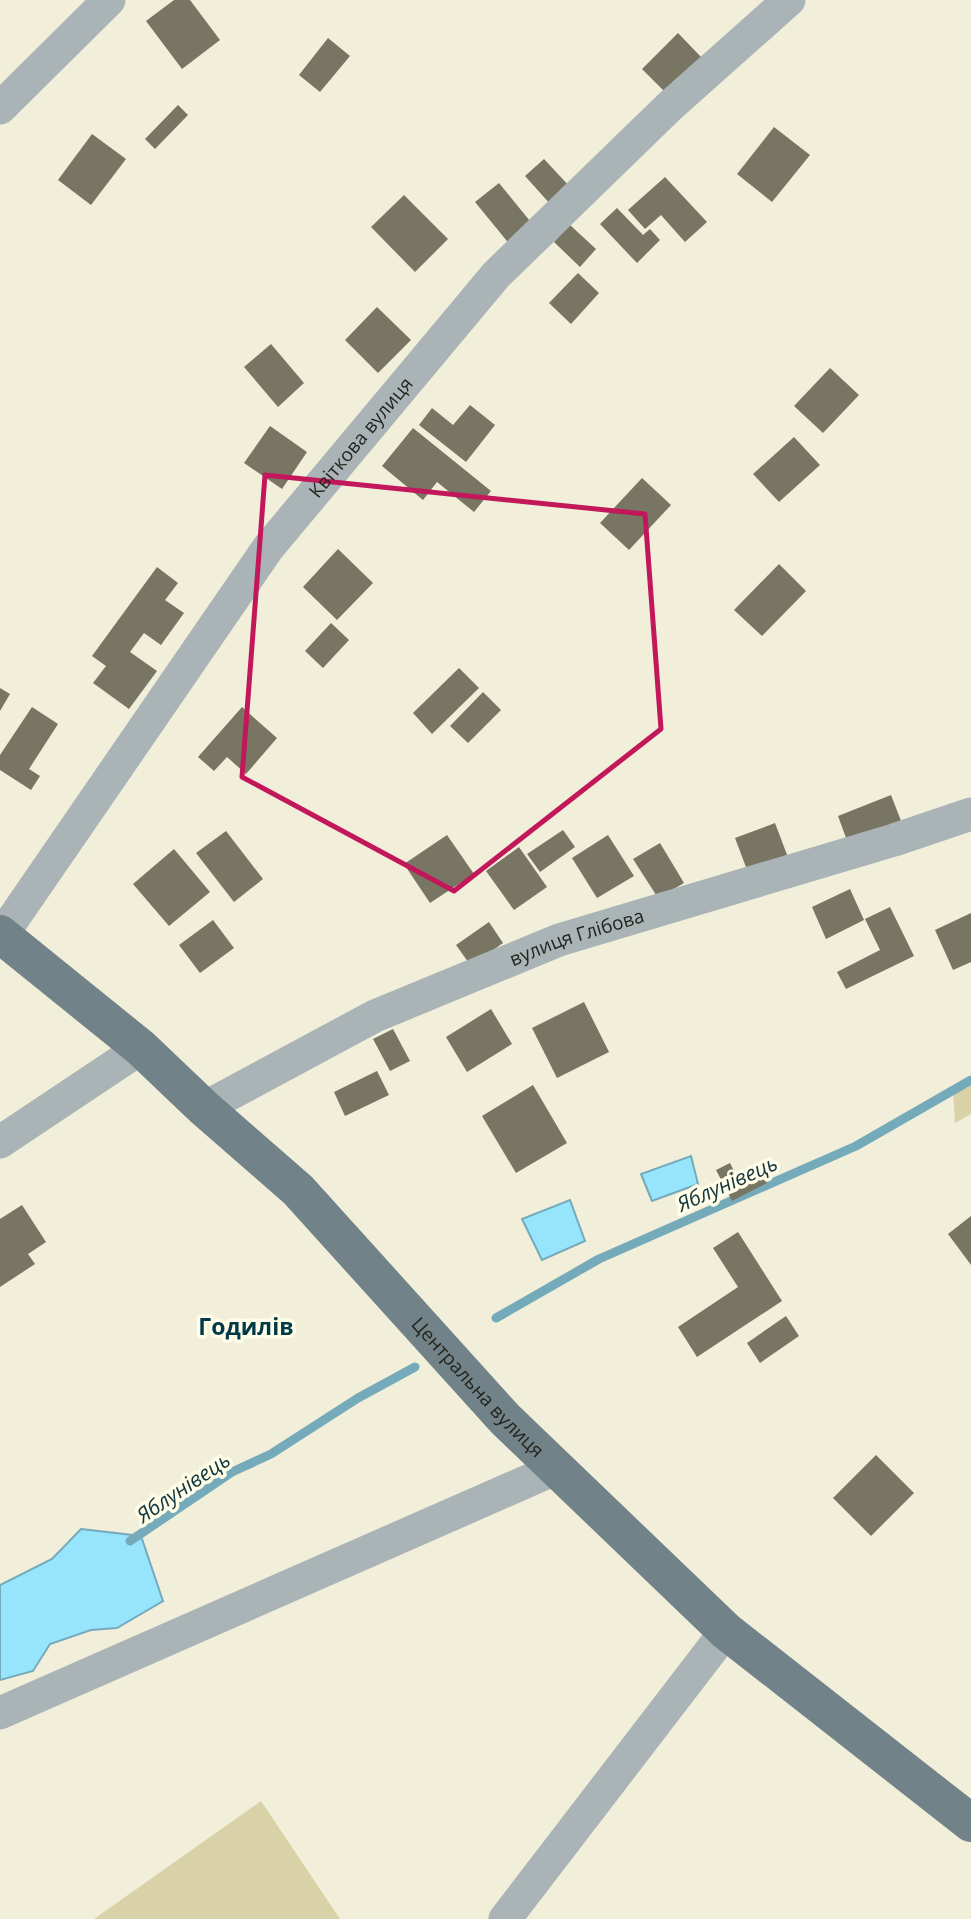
<svg xmlns="http://www.w3.org/2000/svg" width="971" height="1919" font-family="'Open Sans',sans-serif">
<style>
.green{fill:#d9d2a9}
.water{fill:#97e4fd;stroke:#75aaba;stroke-width:2}
.lines{fill:none;stroke-linecap:round;stroke-linejoin:round}
.stream{stroke:#75aaba;stroke-width:9}
.building{fill:#787563}
.minor{stroke:#aab4b7;stroke-width:33}
.major{stroke:#718389;stroke-width:38}
.marked{fill:none;stroke:#c2185b;stroke-width:5;stroke-linejoin:round}
.labels{text-anchor:middle;dominant-baseline:central;stroke-width:7;stroke-linejoin:round;paint-order:stroke}
.street-label{font-size:19px;fill:#25241d;stroke:#fffce7}
.water-label{font-size:21px;font-style:italic;fill:#133742;stroke:#fffce7}
.quarter-label{font-size:23px;font-weight:bold;fill:#003a49;stroke:#fffce7}
</style>
<rect width="100%" height="100%" fill="#f1eeda"/>
<g class="green">
<path d="M971,1080V1114L955,1123L953,1091Z"/>
<path d="M261,1801L340,1919H94Z"/>
</g>
<g class="water">
<path d="M691,1156L698,1184L652,1201L641,1174Z"/>
<path d="M570,1200L585,1241L542,1260L522,1219Z"/>
<path d="M81,1529L141,1536L163,1601L117,1628L91,1630L50,1644L33,1671L0,1680V1585L52,1559Z"/>
</g>
<g class="lines">
<g class="stream">
<path d="M496,1318L599,1259L856,1146L971,1080"/>
<path d="M130,1541L232,1472L271,1454L358,1398L415,1367"/>
</g>
</g>
<g class="building">
<path d="M174,0H190L220,40L182,69L146,21Z"/>
<path d="M678,33L702,58L666,93L642,69Z"/>
<path d="M328,38L350,56L320,92L299,75Z"/>
<path d="M178,105L188,115L155,149L145,139Z"/>
<path d="M774,127L810,155L772,202L737,174Z"/>
<path d="M92,134L126,159L91,205L58,180Z"/>
<path d="M544,159L571,188L551,205L525,176Z"/>
<path d="M665,177L707,222L685,242L661,215L645,229L628,210Z"/>
<path d="M499,183L534,226L511,246L475,202Z"/>
<path d="M404,195L448,239L415,272L371,227Z"/>
<path d="M617,208L643,235L650,229L660,240L637,263L600,224Z"/>
<path d="M570,225L596,249L580,267L554,242Z"/>
<path d="M578,273L599,293L571,324L549,303Z"/>
<path d="M377,307L411,340L378,373L345,340Z"/>
<path d="M271,344L304,383L278,407L244,367Z"/>
<path d="M830,368L859,395L823,433L794,406Z"/>
<path d="M470,405L495,425L466,462L419,425L432,408L453,425Z"/>
<path d="M270,426L307,452L282,489L244,463Z"/>
<path d="M413,428L491,491L474,512L437,482L423,500L382,466Z"/>
<path d="M794,437L820,465L779,502L753,474Z"/>
<path d="M642,478L671,505L629,550L600,523Z"/>
<path d="M338,549L373,583L337,620L303,587Z"/>
<path d="M779,564L806,591L762,636L734,610Z"/>
<path d="M157,567L178,583L165,600L184,613L161,645L144,633L130,652L157,671L129,709L93,683L106,666L92,656Z"/>
<path d="M331,623L349,640L323,668L305,651Z"/>
<path d="M459,668L479,688L432,734L413,713Z"/>
<path d="M0,688L10,694L0,711Z"/>
<path d="M483,692L501,710L468,743L450,726Z"/>
<path d="M32,707L58,724L29,769L40,776L31,790L0,770V755Z"/>
<path d="M242,707L277,738L246,774L227,757L214,771L198,757Z"/>
<path d="M891,795L903,826L849,846L838,816Z"/>
<path d="M775,823L789,860L749,875L735,838Z"/>
<path d="M563,830L575,847L540,872L527,854Z"/>
<path d="M226,831L263,879L234,902L196,853Z"/>
<path d="M447,835L474,874L430,903L404,864Z"/>
<path d="M608,835L634,876L597,898L572,858Z"/>
<path d="M660,843L684,883L658,898L633,859Z"/>
<path d="M519,847L547,887L514,910L486,871Z"/>
<path d="M174,849L210,892L169,926L133,884Z"/>
<path d="M850,889L864,920L826,939L812,907Z"/>
<path d="M890,907L914,956L846,989L837,972L880,950L865,919Z"/>
<path d="M971,913V962L953,970L935,930Z"/>
<path d="M213,920L234,948L200,973L179,945Z"/>
<path d="M489,922L503,943L471,966L456,945Z"/>
<path d="M584,1002L609,1052L557,1078L532,1028Z"/>
<path d="M491,1009L512,1044L467,1072L446,1037Z"/>
<path d="M393,1029L410,1061L390,1071L373,1039Z"/>
<path d="M377,1071L389,1095L345,1116L334,1092Z"/>
<path d="M533,1085L567,1143L516,1173L482,1116Z"/>
<path d="M730,1163L737,1177L758,1166L767,1183L732,1201L716,1170Z"/>
<path d="M22,1205L46,1242L28,1254L35,1264L0,1287V1219Z"/>
<path d="M971,1216V1265L948,1234Z"/>
<path d="M738,1232L782,1301L697,1357L678,1327L738,1287L713,1248Z"/>
<path d="M786,1316L799,1336L760,1363L747,1343Z"/>
<path d="M876,1455L914,1493L871,1536L833,1498Z"/>
</g>
<g class="lines">
<g class="minor">
<path d="M0,108L109,0"/>
<path id="s1" d="M2,935L268,548L496,275L670,106L789,0"/>
<path id="s2" d="M204,1108L375,1016L559,940L894,840L971,814"/>
<path d="M0,1142L141,1048"/>
<path d="M0,1713L555,1469"/>
<path d="M505,1919L726,1631"/>
</g>
<path class="major" id="s3" d="M0,934L141,1048L204,1108L298,1190L505,1419L726,1631L971,1823"/>
</g>
<path class="marked" d="M265,475L645,514L661,729L454,891L242,777Z"/>
<g class="labels">
<g class="street-label">
<text stroke="none"><textPath href="#s1" startOffset="614">Квіткова вулиця</textPath></text>
<text stroke="none"><textPath href="#s2" startOffset="411">вулиця Глібова</textPath></text>
<text stroke="none"><textPath href="#s3" startOffset="660">Центральна вулиця</textPath></text>
</g>
<g class="water-label">
<text transform="translate(727 1183) rotate(-24)">Яблунівець</text>
<text transform="translate(183 1487) rotate(-34)">Яблунівець</text>
</g>
<g class="quarter-label">
<text x="246" y="1326">Годилів</text>
</g>
</g>
</svg>
